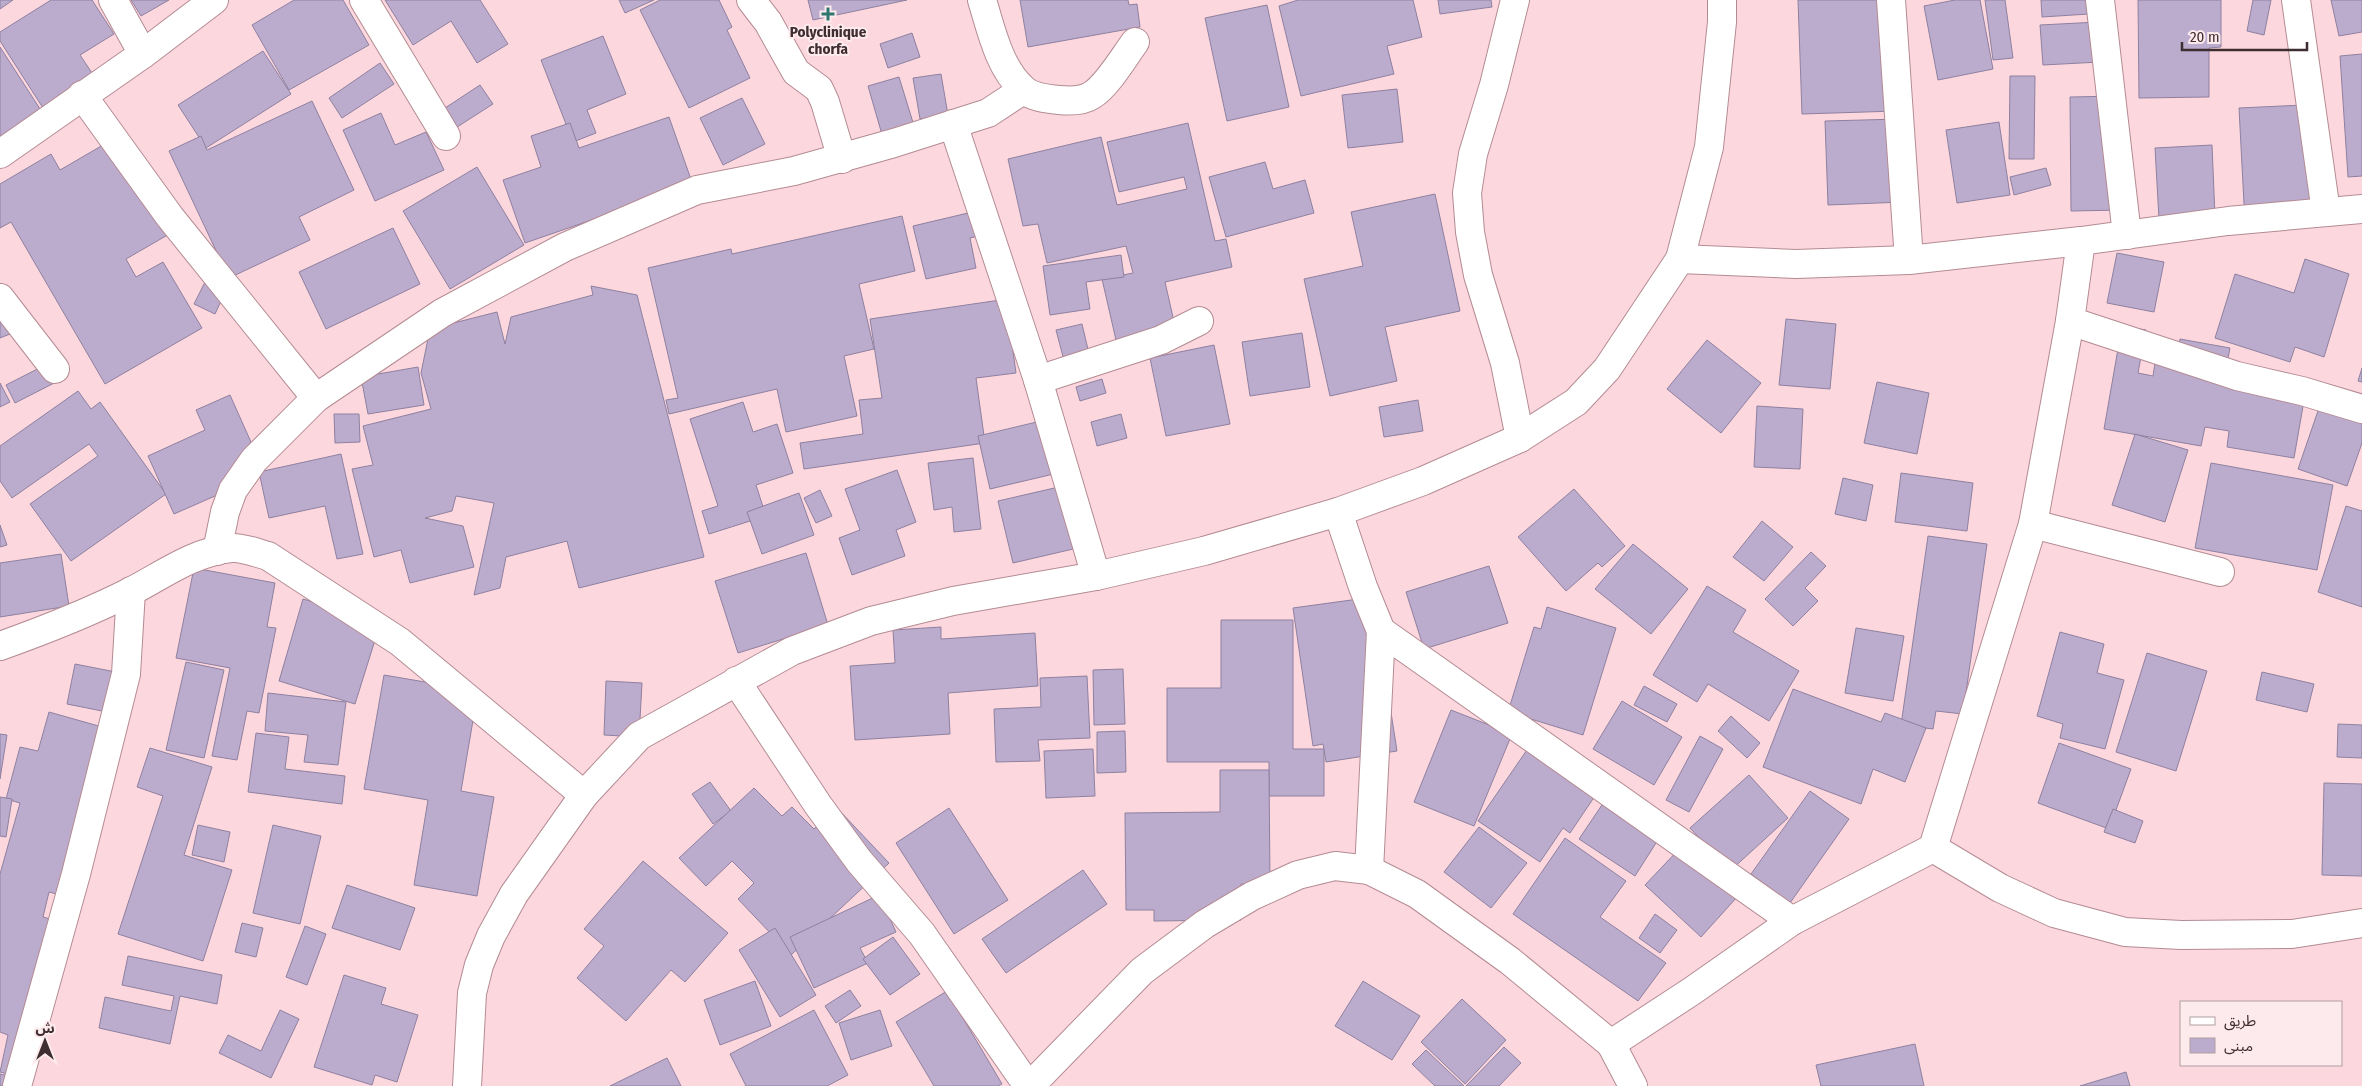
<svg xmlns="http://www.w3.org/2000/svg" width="2362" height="1086" font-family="'Fira Sans Condensed','Noto Sans Arabic',sans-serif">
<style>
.building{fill:#bbacce;stroke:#8f80a0}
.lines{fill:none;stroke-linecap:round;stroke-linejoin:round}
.minor-casing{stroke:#b48b93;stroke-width:30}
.tertiary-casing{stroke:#b48b93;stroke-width:30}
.minor{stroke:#fff;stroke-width:28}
.tertiary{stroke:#fff;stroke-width:28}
.poi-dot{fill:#2f766f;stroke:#fdeaed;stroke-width:2}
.labels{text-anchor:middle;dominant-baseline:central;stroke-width:4;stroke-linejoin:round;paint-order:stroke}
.poi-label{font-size:15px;font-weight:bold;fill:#3e2d31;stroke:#fdeaed}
</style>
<rect width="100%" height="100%" fill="#fcd8de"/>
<g class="building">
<path d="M0,0H13L0,9Z"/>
<path d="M51,0H92L114,34L80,55L94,76L43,108L0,41V32Z"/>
<path d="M131,0H169L141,16Z"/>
<path d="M294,0H343L369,45L289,90L252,25Z"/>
<path d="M385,0H480L508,44L477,63L451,21L413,45Z"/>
<path d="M619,0H654L625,13Z"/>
<path d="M660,0H719L732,27L727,30L750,78L689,108L640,10Z"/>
<path d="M808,0H907L813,20Z"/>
<path d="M1020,0H1128L1129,5L1137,4L1140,27L1028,47Z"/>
<path d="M1298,0H1413L1422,37L1387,46L1394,74L1301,96L1279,6Z"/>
<path d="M1438,0H1491L1492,7L1440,14Z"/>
<path d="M1798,0H1898L1897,111L1802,114Z"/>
<path d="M1955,0H1980L1993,69L1938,80L1924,6Z"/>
<path d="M1985,0H2005L2013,58L1993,60Z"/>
<path d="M2041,0H2089V14L2042,17Z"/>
<path d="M2138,0H2221V47L2209,48V97L2139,98Z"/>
<path d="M2253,0H2271L2264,35L2247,31Z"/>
<path d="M2331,0H2362V32L2339,36Z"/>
<path d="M1267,5L1289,107L1227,121L1205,18Z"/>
<path d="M2098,22L2100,62L2043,65L2040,25Z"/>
<path d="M912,33L920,57L888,68L880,44Z"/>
<path d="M603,36L626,94L587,110L596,133L573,142L541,60Z"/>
<path d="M0,47L42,112L0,139Z"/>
<path d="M263,51L291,94L206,148L178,105Z"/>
<path d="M2362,54V176L2348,177L2340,56Z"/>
<path d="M380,63L394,84L342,118L329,98Z"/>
<path d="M941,74L948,115L920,119L913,78Z"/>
<path d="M2010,76H2035L2034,159H2009Z"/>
<path d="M899,77L915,129L883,138L868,86Z"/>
<path d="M480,85L493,104L454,129L442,110Z"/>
<path d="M1397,89L1403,142L1348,148L1342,95Z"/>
<path d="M2121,96L2123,210L2071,211L2070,97Z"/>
<path d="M742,98L765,144L723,165L700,118Z"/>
<path d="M312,101L354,190L299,217L310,240L229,278L169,151L201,136L207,150Z"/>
<path d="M2325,104L2331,219L2245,223L2239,108Z"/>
<path d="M381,113L395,145L426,132L444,170L375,201L343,130Z"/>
<path d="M669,117L693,185L525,243L503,180L541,167L531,136L570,123L579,148Z"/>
<path d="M1900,119L1903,202L1828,205L1825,121Z"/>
<path d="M1999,122L2010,195L1957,203L1946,130Z"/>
<path d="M1188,123L1215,241L1226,239L1232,267L1165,282L1175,326L1116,340L1102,279L1133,273L1126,246L1047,263L1038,224L1023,226L1008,159L1101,137L1117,205L1187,189L1184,177L1119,192L1107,142Z"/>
<path d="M115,138L171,233L126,259L136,277L163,262L202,328L105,384L11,222L0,228V184L51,154L60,170Z"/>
<path d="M2212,145L2215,217L2159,219L2155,148Z"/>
<path d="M1265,162L1273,189L1305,180L1314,213L1226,237L1209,177Z"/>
<path d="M477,167L524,245L450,289L403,211Z"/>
<path d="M2046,168L2051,185L2014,195L2010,177Z"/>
<path d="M1435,194L1460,311L1385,327L1397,381L1330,396L1304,279L1363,266L1351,212Z"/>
<path d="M985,209L991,233L970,238L976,268L926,279L913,226Z"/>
<path d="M902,216L915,271L859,284L874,349L844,356L857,416L786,432L777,389L669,414L666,400L678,398L648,268L731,249L732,254Z"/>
<path d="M393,228L420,284L326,329L299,272Z"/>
<path d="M2117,253L2164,262L2154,312L2107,303Z"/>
<path d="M1121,255L1124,277L1086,282L1090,309L1050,315L1043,266Z"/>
<path d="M2305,259L2349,274L2324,357L2295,347L2290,362L2215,338L2235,274L2294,293Z"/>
<path d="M207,278L227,288L215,314L194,304Z"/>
<path d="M591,286L637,295L704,557L579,588L567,541L506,557L500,588L474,595L494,503L456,496L452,511L425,518L463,526L474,567L410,583L401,550L374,557L352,469L373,465L363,426L431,409L421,373L430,329L497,312L505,344L511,317L593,295Z"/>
<path d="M1021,297L1012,344L1016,373L976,378L985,443L804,469L800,443L863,434L859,400L882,398L870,319Z"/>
<path d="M0,314L10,334L0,338Z"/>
<path d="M1786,319L1836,324L1830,389L1779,385Z"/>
<path d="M1082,324L1090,358L1065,364L1056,330Z"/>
<path d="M2122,326L2146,330L2138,373L2153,376L2157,350L2177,353L2180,339L2230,348L2225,374L2306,389L2294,458L2227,447L2229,431L2205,427L2201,446L2104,429Z"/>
<path d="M1302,333L1310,387L1250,396L1242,342Z"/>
<path d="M1707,340L1761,383L1721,433L1667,389Z"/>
<path d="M1214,345L1230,424L1166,436L1150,358Z"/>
<path d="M57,359L66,377L15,403L6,385Z"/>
<path d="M418,367L424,405L368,414L361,377Z"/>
<path d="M2362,368V382L2358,381Z"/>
<path d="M1102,379L1106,393L1080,401L1076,387Z"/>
<path d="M1877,382L1929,393L1917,454L1864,443Z"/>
<path d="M0,383L10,402L0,407Z"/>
<path d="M78,391L91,409L100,402L166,494L71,561L30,504L98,456L89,444L12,498L0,481V446Z"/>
<path d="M230,395L259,460L240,485L174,514L148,456L205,430L196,410Z"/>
<path d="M1418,400L1423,431L1384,437L1379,407Z"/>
<path d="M743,402L753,432L777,424L793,473L756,485L766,516L709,534L702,511L718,506L690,419Z"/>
<path d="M1757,406L1803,409L1800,469L1754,467Z"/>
<path d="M2319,408L2362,422V443L2347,486L2298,469Z"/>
<path d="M334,414H359L360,442L335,443Z"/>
<path d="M1121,414L1127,438L1097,446L1091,422Z"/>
<path d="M1045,420L1058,473L990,489L978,436Z"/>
<path d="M2135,434L2188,450L2165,522L2112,505Z"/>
<path d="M341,454L363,554L337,559L325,506L269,518L259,472Z"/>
<path d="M973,458L981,529L954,532L952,507L934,510L928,463Z"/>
<path d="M2211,463L2333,485L2317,570L2195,548Z"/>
<path d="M897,470L916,522L896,530L905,556L852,575L839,538L860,530L845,489Z"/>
<path d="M1901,473L1973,483L1967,531L1895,522Z"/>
<path d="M1843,478L1873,485L1866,521L1835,514Z"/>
<path d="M1063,486L1099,543L1013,563L998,501Z"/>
<path d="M1574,489L1625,546L1602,567L1598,563L1566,591L1518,537Z"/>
<path d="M820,490L832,516L816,523L804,498Z"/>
<path d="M799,493L814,535L762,554L747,512Z"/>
<path d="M2346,506L2362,511V607L2318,592Z"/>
<path d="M1762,521L1793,547L1764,581L1733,557Z"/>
<path d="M0,525L7,545L0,547Z"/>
<path d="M1928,536L1987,544L1963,714L1936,711L1933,729L1901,725Z"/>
<path d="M1633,544L1688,589L1651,634L1595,589Z"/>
<path d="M1811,552L1826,566L1805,588L1818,601L1793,626L1765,599Z"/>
<path d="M806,553L828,625L738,653L715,581Z"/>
<path d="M61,554L69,606L0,617V563Z"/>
<path d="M1489,566L1508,623L1424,649L1406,592Z"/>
<path d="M194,568L275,583L267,627L276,628L259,713L247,711L237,760L212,756L230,668L176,658Z"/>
<path d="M1707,586L1746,610L1733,632L1799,671L1769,721L1708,684L1697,702L1653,675Z"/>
<path d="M1373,597L1397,751L1326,762L1323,744L1313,746L1293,608Z"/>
<path d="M303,599L381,621L355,704L279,681Z"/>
<path d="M1547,607L1616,628L1583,735L1508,712L1534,627L1541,629Z"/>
<path d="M1221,620H1293V749H1324V796H1269V762H1167V688H1221Z"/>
<path d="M941,627V639L1035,633L1038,686L948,693L950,734L855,740L850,666L895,663L893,630Z"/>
<path d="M1856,628L1904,636L1893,701L1845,693Z"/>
<path d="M2060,632L2104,644L2097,673L2124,680L2105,749L2060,738L2063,724L2037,716Z"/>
<path d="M2147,653L2207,671L2176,771L2116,752Z"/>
<path d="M186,662L224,670L204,758L166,750Z"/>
<path d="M75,664L126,674L117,714L67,704Z"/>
<path d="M1123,669L1125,724L1094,725L1093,670Z"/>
<path d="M2262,672L2314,684L2307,712L2256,700Z"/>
<path d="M384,675L478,691L461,791L494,797L477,896L414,885L428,800L364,789Z"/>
<path d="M1087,676L1090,738L1038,740L1040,761L996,762L994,709L1041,707L1040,678Z"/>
<path d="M606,681L642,683L639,737L604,735Z"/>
<path d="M1644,686L1677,704L1667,722L1634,705Z"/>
<path d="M1793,689L1881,722L1885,713L1926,728L1905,782L1873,769L1861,804L1763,767Z"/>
<path d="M268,693L346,702L338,765L304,762L308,735L265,731Z"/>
<path d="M1622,701L1682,737L1654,785L1593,749Z"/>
<path d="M1451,710L1512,734L1474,826L1414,802Z"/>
<path d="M49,712L120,732L75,899L49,892L43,917L64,923L22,1078L0,1072L8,1035L0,1032V874L20,803L6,799L20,747L38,751Z"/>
<path d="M1731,716L1760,743L1747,758L1718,731Z"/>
<path d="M2338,724L2362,725V758L2337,757Z"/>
<path d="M1125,731L1126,772L1097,773V732Z"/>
<path d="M256,733L289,737L285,769L345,776L342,804L248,792Z"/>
<path d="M0,734L7,735L0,779Z"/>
<path d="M1700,736L1723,749L1689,812L1666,800Z"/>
<path d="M2059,743L2131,769L2109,829L2038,803Z"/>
<path d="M1529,747L1597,793L1570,833L1563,828L1540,862L1478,821Z"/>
<path d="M150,748L212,767L184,855L232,870L203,961L118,934L163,796L137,787Z"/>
<path d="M1093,749L1095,796L1046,798L1044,751Z"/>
<path d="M1220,770H1269L1270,884H1241V920L1154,921V910H1126L1125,813L1220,812Z"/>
<path d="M1749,775L1788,818L1730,871L1690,828Z"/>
<path d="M710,782L731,811L713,824L692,794Z"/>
<path d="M2324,783L2362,784V876L2322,875Z"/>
<path d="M754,788L782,816L792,807L814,829L837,808L889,863L791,955L738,899L754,883L732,861L706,886L679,858Z"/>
<path d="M1810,791L1849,819L1790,903L1751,874Z"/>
<path d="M1608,796L1663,832L1635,876L1579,839Z"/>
<path d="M0,797L12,799L6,837L0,836Z"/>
<path d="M949,808L1008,900L954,934L896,843Z"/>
<path d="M2113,809L2143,821L2135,843L2104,832Z"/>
<path d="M198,825L230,832L224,862L192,855Z"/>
<path d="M273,825L321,836L300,924L253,913Z"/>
<path d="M1479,827L1527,863L1491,908L1444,872Z"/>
<path d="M1565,838L1626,881L1600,917L1666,963L1638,1001L1513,914Z"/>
<path d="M1682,846L1738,896L1701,937L1645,885Z"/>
<path d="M643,861L728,933L685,982L671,970L626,1021L577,978L604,946L584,929Z"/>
<path d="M1083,870L1107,904L1006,973L982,939Z"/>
<path d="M347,885L415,908L400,950L332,928Z"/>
<path d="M879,895L896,932L860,948L868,963L814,988L790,937Z"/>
<path d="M1655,914L1677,930L1660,953L1639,938Z"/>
<path d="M242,923L263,928L256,957L235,952Z"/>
<path d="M305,926L326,934L307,985L286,977Z"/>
<path d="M775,928L816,995L780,1017L739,950Z"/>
<path d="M893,937L920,974L890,995L863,959Z"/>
<path d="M128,956L222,975L217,1004L180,996L170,1044L99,1028L105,997L171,1011L174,996L122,985Z"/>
<path d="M344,975L386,988L381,1004L418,1015L397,1082L375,1075L372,1085L314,1067Z"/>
<path d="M755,981L771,1026L720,1045L704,1000Z"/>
<path d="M1363,981L1420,1016L1392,1060L1335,1026Z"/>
<path d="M850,990L861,1006L836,1023L825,1006Z"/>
<path d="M947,991L1002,1084L998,1086H934L896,1022Z"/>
<path d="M1462,999L1506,1040L1465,1084L1421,1042Z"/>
<path d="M280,1010L299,1019L271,1078L219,1053L228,1035L261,1051Z"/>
<path d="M814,1010L848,1075L827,1086H746L730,1054Z"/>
<path d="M880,1010L892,1046L851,1060L839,1023Z"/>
<path d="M1915,1044L1924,1086H1821L1816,1065Z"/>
<path d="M1504,1047L1521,1063L1499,1086H1466Z"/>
<path d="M1426,1050L1464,1086H1435L1412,1064Z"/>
<path d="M667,1058L681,1086H610Z"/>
<path d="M2126,1072L2130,1086H2080Z"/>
<path d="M0,1074L23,1080L21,1086H0Z"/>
</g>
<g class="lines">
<defs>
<g id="minor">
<path d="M113,0L143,54"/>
<path d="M364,0L446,136"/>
<path d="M751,0L768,22L796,72L819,89L825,102L842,159"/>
<path d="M982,0C991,29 999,68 1023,89C1031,97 1048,99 1059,100C1069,101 1083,101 1092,95C1107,86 1124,57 1135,42"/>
<path d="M1515,0L1494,85L1473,154L1467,193L1470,232L1478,275L1505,363L1520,438"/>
<path d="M1891,0L1909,260"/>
<path d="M2100,0L2127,235"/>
<path d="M2296,0L2326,212"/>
<path d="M82,95L170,217L316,398"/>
<path d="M953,124L1038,380L1096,576"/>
<path d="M0,154L143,54L214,0"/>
<path d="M1680,259L1796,264L1909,260L2081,241L2228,221L2362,209"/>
<path d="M0,298L55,369"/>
<path d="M2070,321L2237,376L2302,391L2362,409"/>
<path d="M1038,380L1161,340L1199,321"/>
<path d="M1338,512L1363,587L1381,631L1792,921"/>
<path d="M2033,524L2220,572"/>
<path d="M217,551L225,512L233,490L254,460L316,398L442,313L565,247L697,190L794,171L894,143L988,113L1023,90"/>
<path d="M736,681L818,805L859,861L922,934L1028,1086"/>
<path d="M1933,848L2000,888L2054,913L2125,932L2181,935L2292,934L2362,923"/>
<path d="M1369,870L1381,631"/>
<path d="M1611,1044L1633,1086"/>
<path d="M17,1086L76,874L126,674L131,591"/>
<path d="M1030,1086L1142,971L1205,924L1252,896L1298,875L1335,866L1369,870L1417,894L1510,961L1611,1044L1692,991L1792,921L1933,848L2033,524L2070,321L2081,241"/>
</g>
<g id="tertiary">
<path d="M0,646C45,630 88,613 130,592C163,575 193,552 231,548C242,547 257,553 268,556L400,642L584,795"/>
<path d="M467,1086L472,993L479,965L491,936L514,894L584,795L639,736L792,651L871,621L953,601L1096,576L1204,551L1338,512L1423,481L1520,438L1576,402L1607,369L1680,259L1709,147L1722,22V0"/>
</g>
</defs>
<use href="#minor" class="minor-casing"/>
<use href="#tertiary" class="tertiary-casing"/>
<use href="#minor" class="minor"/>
<use href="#tertiary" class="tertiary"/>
</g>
<path class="poi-dot" d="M825.5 6.5h5v5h5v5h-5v5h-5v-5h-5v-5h5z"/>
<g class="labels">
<g class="poi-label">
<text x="828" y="32">Polyclinique<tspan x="828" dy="17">chorfa</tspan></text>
</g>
</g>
<rect x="2180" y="1001" width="162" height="65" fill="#fdeaed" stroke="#b19ea2"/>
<rect x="2190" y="1017" width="25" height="8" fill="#ffffff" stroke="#b19ea2"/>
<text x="2224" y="1026" font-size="15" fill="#3e2d31">طريق</text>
<rect x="2190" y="1038" width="25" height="15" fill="#bbacce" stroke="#b19ea2"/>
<text x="2224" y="1051" font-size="15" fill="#3e2d31">مبنى</text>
<g transform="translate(45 1041)" stroke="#fdeaed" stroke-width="4" paint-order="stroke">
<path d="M0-4L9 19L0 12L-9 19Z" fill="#3e2d31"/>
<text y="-8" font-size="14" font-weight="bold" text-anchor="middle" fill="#3e2d31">ش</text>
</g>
<path d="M2182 42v8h125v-8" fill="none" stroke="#3e2d31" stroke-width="2.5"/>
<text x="2190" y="42" font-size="15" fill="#3e2d31" stroke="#fdeaed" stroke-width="4" paint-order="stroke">20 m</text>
</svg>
